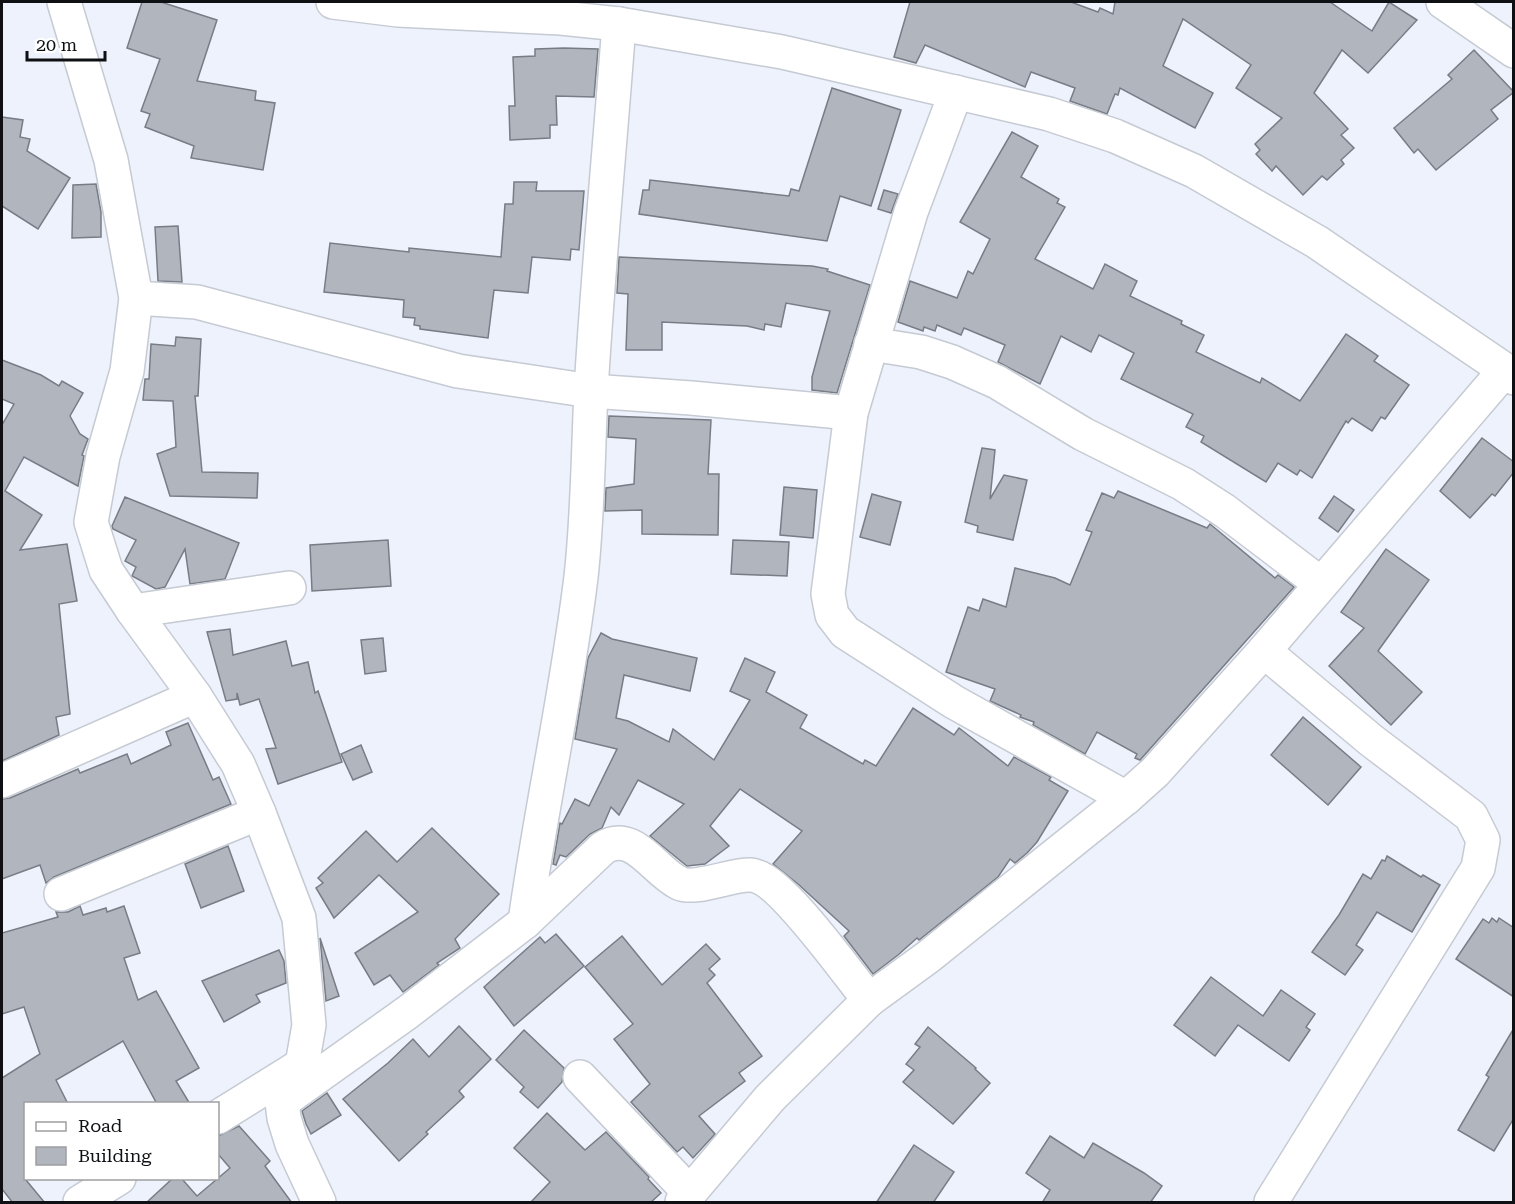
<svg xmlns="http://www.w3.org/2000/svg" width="1515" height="1204" font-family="'Roboto Serif',serif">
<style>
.building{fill:#b1b5be;stroke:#787c85;stroke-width:1.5}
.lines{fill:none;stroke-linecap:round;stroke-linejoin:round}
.minor-casing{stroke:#c5cad3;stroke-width:36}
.minor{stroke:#fff;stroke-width:33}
</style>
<rect width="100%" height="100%" fill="#edf2fc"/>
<g class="building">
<path d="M142,2H161L217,20L197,81L256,91L255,100L275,103L263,170L191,158L194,146L145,127L150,114L141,111L160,59L127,48Z"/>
<path d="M910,2H1071L1098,12L1100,8L1113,14L1115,2H1330L1372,31L1389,2L1417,20L1368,73L1342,50L1314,93L1348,129L1341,135L1354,148L1341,160L1344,164L1327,180L1322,176L1303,195L1276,166L1272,171L1256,154L1260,150L1255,144L1282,118L1236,88L1251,65L1183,19L1163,66L1213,93L1195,128L1120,88L1118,95L1115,94L1107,114L1070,101L1075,88L1031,72L1025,87L925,45L916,63L894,57Z"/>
<path d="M564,48L598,49L594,97L556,96L557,125H550V138L510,140L509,106H515L513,57L535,56V49Z"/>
<path d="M1474,50L1514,92L1491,110L1498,119L1436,170L1418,149L1414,153L1394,128L1452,79L1448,75Z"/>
<path d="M832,88L901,110L871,206L840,196L827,241L639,214L643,190H649L650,180L789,196L791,189L799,191Z"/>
<path d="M2,117L23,120L20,137L30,139L27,151L70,178L38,229L2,206Z"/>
<path d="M1012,132L1038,146L1021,177L1059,199L1057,203L1065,207L1035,259L1093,289L1105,264L1137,281L1130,296L1182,321L1181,324L1204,335L1196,352L1260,383L1262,378L1300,401L1346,334L1378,356L1374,361L1409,385L1385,419L1381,417L1372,431L1352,418L1348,423L1346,421L1312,478L1300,470L1297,475L1278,463L1266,482L1201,442L1204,436L1186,427L1193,414L1121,379L1134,353L1099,335L1091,352L1061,336L1040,384L998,362L1005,345L964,328L961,335L937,325L935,331L924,327L923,331L898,322L910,281L957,298L968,271L973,274L990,239L960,222Z"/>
<path d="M514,182H537L536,191H584L579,250L571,249L570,260L532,257L528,293L494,290L488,338L420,329V326L414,325L415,318L403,317L404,300L324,292L330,243L409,252V248L501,257L505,204H513Z"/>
<path d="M96,184L101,212V237L72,238L73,185Z"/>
<path d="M884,190L898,194L891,213L878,209Z"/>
<path d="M178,226L182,282L158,281L155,227Z"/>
<path d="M619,257L812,266L828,269L827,271L870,285L837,393L812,390V377L830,311L786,303L781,327L765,324L764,330L747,326L662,322V350H626L628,294L617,293Z"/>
<path d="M176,337L201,339L198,396H195L202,472L258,473L257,498L170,496L157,454L176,447L173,401L143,400L145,379H149L151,344L175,346Z"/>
<path d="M2,360L41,375L59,386L62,381L83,393L70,416L80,434L88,439L82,455L84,456L78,486L24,457L5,491L42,515L20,550L67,544L77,601L59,604L70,714L56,717L59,735L2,761V425L14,404L2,399Z"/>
<path d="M609,416L711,420L708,474H719L718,535L642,534V510L605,511L606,488L634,484L636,439L608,437Z"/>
<path d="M1482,438L1514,462V472L1495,496L1492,494L1470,518L1440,491Z"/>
<path d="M982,448L995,450L990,499L1004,475L1027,480L1013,540L977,532L978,526L965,522Z"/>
<path d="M784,487L817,490L813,538L780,535Z"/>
<path d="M1118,491L1207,528L1210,524L1275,578L1278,575L1294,587L1140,760L1135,758L1137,754L1097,732L1085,754L1033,725L1034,722L1020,717L1021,715L990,701L995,689L946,672L968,607L979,611L983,599L1006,607L1015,568L1055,578L1070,585L1092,532L1086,530L1102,493L1114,498Z"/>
<path d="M872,494L901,502L890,545L860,537Z"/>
<path d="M1334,496L1354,510L1338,532L1319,518Z"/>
<path d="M125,497L239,543L225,579L190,584L185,549L165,587L156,589L132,576L136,567L125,561L136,540L113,529L112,526Z"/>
<path d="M388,540L391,586L312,591L310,545Z"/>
<path d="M733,540L789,542L787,576L731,574Z"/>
<path d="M1386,549L1429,580L1378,651L1422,692L1391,725L1329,666L1364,628L1341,612Z"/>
<path d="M230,629L233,655L286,641L292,666L308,662L315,693L318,691L342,762L278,784L266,749L276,748L259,699L240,705L237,693V699L226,701L207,632Z"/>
<path d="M601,633L612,639L697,658L690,691L624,675L616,718L628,721L669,742L673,729L714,760L750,700L730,691L745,658L775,672L766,692L807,715L800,728L863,764L865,760L876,766L913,708L954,735L959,728L1008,766L1014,757L1051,777L1049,780L1068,791L1037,842L1027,853L1015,863L1010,859L998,877L919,940L917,938L898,955L873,974L844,936L849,931L798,884L773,864L802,831L740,789L710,826L729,846L705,864L687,866L650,836L684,804L638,780L619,815L611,807L602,828L590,834L566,857L560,855L556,865L553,864L560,823L562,824L575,799L589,806L617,749L575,739L588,658Z"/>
<path d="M383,638L386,671L365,674L361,640Z"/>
<path d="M1303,717L1361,767L1328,805L1271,755Z"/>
<path d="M188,723L213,780L219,777L231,804L54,877L46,883L40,865L2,879V799L10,798L78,769L80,773L127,754L131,764L171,745L166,732Z"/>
<path d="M361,745L372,772L353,780L341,754Z"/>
<path d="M432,828L499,894L455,939L460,948L437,963L439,965L403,992L390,975L374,985L355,953L418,912L379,875L334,918L316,888L323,883L318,878L366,831L397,862Z"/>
<path d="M228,846L244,891L201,908L185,864Z"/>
<path d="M1387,856L1421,877L1423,875L1440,885L1412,932L1377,912L1356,945L1363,950L1345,975L1312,952L1339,915L1363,874L1371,879L1382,860L1385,861Z"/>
<path d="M80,906L83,915L106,908L107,912L124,906L140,953L124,958L138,1000L156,991L199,1068L176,1081L190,1104H157L123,1041L56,1080L68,1104H26V1180L45,1203H13L2,1189V1078L40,1054L24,1007L2,1014V933L58,917L56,912H68Z"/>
<path d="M1492,918L1497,922L1499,918L1514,928V997L1456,959L1483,919L1489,923Z"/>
<path d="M556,934L584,966L514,1026L484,987L540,937L545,943Z"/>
<path d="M622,936L662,985L706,944L720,959L709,969L715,975L707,983L762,1056L739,1073L745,1081L699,1116L715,1134L693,1158L683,1147L677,1152L631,1102L650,1084L614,1039L633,1024L585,967Z"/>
<path d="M320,938L339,996L326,1001Z"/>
<path d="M279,950L284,961L286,983L256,995L260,1002L224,1022L202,981Z"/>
<path d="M1211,977L1263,1016L1281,990L1315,1014L1306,1027L1310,1030L1289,1061L1238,1025L1215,1056L1174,1025Z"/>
<path d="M459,1026L491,1059L459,1091L464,1097L426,1132L428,1134L399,1161L343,1099L388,1063L413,1039L429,1057Z"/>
<path d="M928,1027L976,1068L975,1069L990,1083L953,1124L903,1082L914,1070L906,1064L920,1047L915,1044Z"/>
<path d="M1514,1028V1118L1494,1151L1458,1130L1489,1077L1486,1075Z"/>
<path d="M524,1030L564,1068L562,1082L538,1108L520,1092L524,1087L496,1060Z"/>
<path d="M327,1093L341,1115L311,1134L306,1124L302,1111Z"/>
<path d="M547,1113L585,1150L606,1132L649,1177L648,1179L661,1193L650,1203H530L550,1182L514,1148Z"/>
<path d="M239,1126L270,1161L265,1166L292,1203H146L172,1179H182L197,1196L230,1168L218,1154V1136Z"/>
<path d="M1050,1136L1084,1158L1093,1143L1144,1173L1162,1186L1150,1203H1042L1050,1190L1026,1173Z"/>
<path d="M914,1145L954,1172L933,1203H876Z"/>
</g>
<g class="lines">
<defs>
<g id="minor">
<path d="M64,2L111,160L136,298L127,371L103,456L91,522L106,570L133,611L195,696"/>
<path d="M333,2L398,10L561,18L619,24L782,52L1049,114L1115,136L1194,171L1317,242L1505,370L1514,378"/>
<path d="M1443,2L1514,51"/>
<path d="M956,92L911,212L851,413L828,594L832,615L845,632L954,702L1126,798"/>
<path d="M136,298L197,302L458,371L591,391L691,398L851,413"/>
<path d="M871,344L921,352L952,362L997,382L1083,434L1183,484L1225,511L1321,584"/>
<path d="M133,611L289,588"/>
<path d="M1264,651L1372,741L1471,816L1483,840L1478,868L1271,1202"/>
<path d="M2,781L195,696L238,764L259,813L299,918L309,1025L302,1065L282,1102L284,1118L292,1144L319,1202"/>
<path d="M61,894L259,813"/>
<path d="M525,922C541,807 567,693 581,577C588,515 588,453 591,391C598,269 610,146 619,24"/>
<path d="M580,1077L690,1193"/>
<path d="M286,1099L408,1012L525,922L603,848C634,829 654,871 679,883C696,891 731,874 751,875C780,877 848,974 869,1000"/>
<path d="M218,1117L300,1066"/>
<path d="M80,1202L119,1178"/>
<path d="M682,1202L770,1098L869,1000L928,957L1126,798L1155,772L1264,651L1505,370"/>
</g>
</defs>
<use href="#minor" class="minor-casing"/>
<use href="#minor" class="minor"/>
</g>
<rect width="1515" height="1204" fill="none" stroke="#0e1013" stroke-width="6"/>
<rect x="24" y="1102" width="195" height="78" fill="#ffffff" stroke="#9f9fa1" stroke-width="1.5"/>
<rect x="36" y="1122" width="30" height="9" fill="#ffffff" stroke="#9f9fa1" stroke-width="1.5"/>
<text x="78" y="1132" font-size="18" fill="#0e1013">Road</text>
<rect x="36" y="1147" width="30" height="18" fill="#b1b5be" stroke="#9f9fa1" stroke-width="1.5"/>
<text x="78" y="1162" font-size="18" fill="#0e1013">Building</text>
<path d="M27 51v9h78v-9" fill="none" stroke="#0e1013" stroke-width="3"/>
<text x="36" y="51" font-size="18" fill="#0e1013" stroke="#ffffff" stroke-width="4.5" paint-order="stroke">20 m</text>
</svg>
